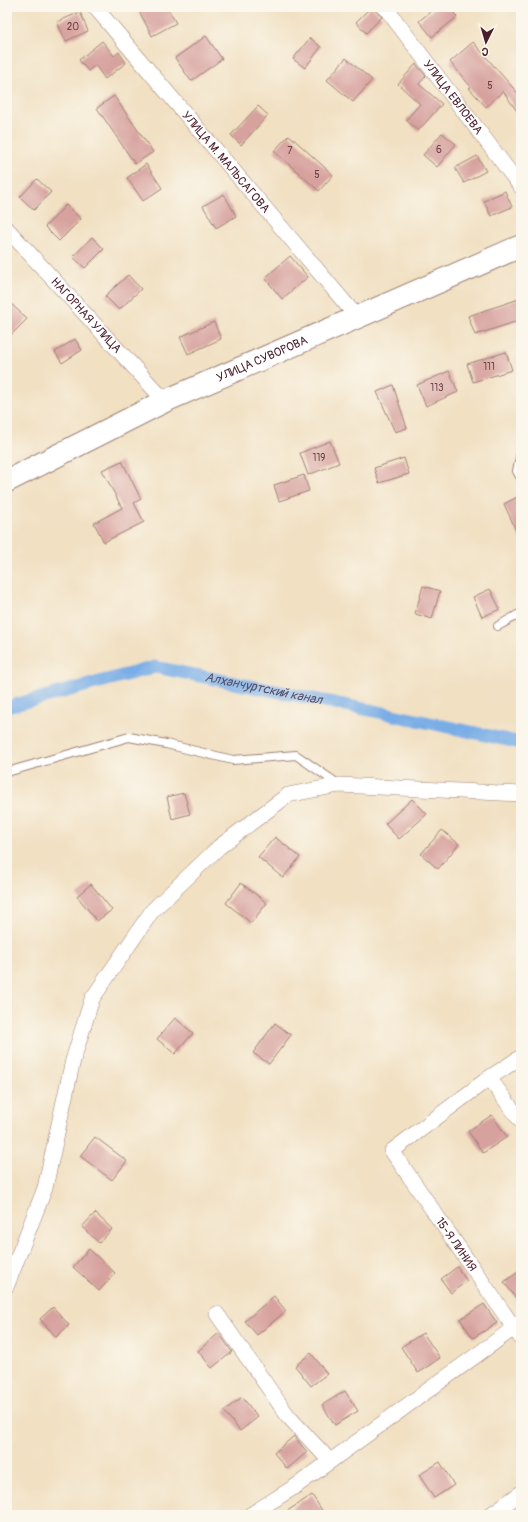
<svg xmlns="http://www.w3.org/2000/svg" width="528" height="1522" font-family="Pangolin,sans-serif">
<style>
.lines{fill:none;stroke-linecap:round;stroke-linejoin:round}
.canal{stroke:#79ade6;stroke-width:13}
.building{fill:#d7a19e}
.lane-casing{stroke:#9e8076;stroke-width:10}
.street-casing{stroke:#9e8076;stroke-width:16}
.secondary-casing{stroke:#9e8076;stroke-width:24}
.lane{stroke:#fff;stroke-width:8}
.street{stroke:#fff;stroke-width:15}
.secondary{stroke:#fff;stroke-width:22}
.labels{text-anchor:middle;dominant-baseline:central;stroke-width:4;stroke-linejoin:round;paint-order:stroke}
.number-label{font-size:10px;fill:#6d4048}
.street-label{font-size:12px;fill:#4a1f2b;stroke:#fbf7ec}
.water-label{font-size:13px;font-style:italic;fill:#5a516c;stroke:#fbf7ec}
</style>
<rect width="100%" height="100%" fill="#fbf7ec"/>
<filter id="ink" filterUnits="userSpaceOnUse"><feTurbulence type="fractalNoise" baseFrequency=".025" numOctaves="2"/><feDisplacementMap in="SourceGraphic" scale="8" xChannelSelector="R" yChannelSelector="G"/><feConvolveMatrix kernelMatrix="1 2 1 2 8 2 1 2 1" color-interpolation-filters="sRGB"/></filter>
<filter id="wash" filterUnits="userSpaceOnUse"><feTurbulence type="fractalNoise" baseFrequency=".012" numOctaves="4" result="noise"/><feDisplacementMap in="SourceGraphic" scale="16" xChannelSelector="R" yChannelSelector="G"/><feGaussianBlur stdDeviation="0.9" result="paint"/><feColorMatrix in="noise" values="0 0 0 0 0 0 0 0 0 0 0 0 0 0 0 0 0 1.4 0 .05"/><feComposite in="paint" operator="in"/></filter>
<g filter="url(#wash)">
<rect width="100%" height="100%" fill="#f1e0c2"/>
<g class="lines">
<path class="canal" id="s1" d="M7,707L155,667L389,714L521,743"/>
</g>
<g id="blocks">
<g class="building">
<path d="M143,7H167L176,23L152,36L139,11Z"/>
<path d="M371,7L382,17L366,33L356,22Z"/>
<path d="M436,7H449L457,17L432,37L419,21Z"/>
<path d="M80,12L88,31L66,41L57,22Z"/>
<path d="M206,36L222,59L191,81L175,58Z"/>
<path d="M310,38L321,47L305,68L293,59Z"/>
<path d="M102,41L114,56L119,52L126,63L105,79L95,65L88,71L79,60Z"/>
<path d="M473,42L521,97V117L503,91L486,107L469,88L471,87L450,62Z"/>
<path d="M346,58L372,80L353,102L327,80Z"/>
<path d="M416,64L426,76L419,84L442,104L418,131L406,120L420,104L398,84Z"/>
<path d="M114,96L153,152L135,164L97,108Z"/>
<path d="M258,106L268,115L241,145L231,135Z"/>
<path d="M442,133L456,144L437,167L423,155Z"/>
<path d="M289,135L333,175L319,191L274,151Z"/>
<path d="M477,156L486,171L464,183L455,168Z"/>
<path d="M146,164L162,188L143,201L127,178Z"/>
<path d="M37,179L51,192L34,210L20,197Z"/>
<path d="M505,191L512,207L491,216L484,201Z"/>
<path d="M224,194L236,216L216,228L203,206Z"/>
<path d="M66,205L81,219L59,241L45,227Z"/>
<path d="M92,237L104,249L85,268L73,257Z"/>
<path d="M290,256L308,277L282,299L265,278Z"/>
<path d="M128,275L141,289L119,310L105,296Z"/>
<path d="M519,299L521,306V320L475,335L468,316Z"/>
<path d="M7,300L27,319L7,339Z"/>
<path d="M214,322L221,339L188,354L180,337Z"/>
<path d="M75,339L82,350L62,363L55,352Z"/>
<path d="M506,352L512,370L473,382L467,364Z"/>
<path d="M449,371L458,392L426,406L417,385Z"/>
<path d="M393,385L407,428L395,432L377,392Z"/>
<path d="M330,441L339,463L308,475L300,453Z"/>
<path d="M404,458L409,474L379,483L374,468Z"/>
<path d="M122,461L141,499L134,503L144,522L104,542L94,523L122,508L102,470Z"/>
<path d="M304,475L309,491L279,501L274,485Z"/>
<path d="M521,495V541L504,504Z"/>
<path d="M423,586L440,591L432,619L415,614Z"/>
<path d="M490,589L500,609L482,617L473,597Z"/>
<path d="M184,793L190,814L172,819L167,797Z"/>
<path d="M412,799L427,814L399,839L385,824Z"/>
<path d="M442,830L459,844L438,869L421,854Z"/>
<path d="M275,837L300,857L283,878L258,857Z"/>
<path d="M241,883L267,903L251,923L226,903Z"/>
<path d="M91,884L112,910L97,921L77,896Z"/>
<path d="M175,1018L193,1033L175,1054L157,1039Z"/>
<path d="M275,1023L291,1035L269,1064L253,1053Z"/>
<path d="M492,1115L507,1137L483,1153L468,1131Z"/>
<path d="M95,1137L127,1161L112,1180L80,1156Z"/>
<path d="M95,1213L112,1229L99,1243L82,1227Z"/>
<path d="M89,1249L115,1273L99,1291L73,1267Z"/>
<path d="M457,1267L467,1281L451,1293L441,1279Z"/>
<path d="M521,1270V1305L504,1282Z"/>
<path d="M274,1296L286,1311L257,1335L245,1321Z"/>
<path d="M484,1304L497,1323L473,1338L460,1319Z"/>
<path d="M53,1307L69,1325L56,1337L40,1319Z"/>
<path d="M219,1333L232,1352L212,1368L198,1351Z"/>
<path d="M423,1333L440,1358L418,1373L401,1347Z"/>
<path d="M311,1353L327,1374L311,1386L295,1366Z"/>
<path d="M345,1391L358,1411L335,1425L322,1405Z"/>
<path d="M242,1397L258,1417L240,1431L224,1411Z"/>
<path d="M294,1436L307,1452L287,1469L274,1453Z"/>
<path d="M440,1462L454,1485L434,1498L419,1475Z"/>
<path d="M312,1495L325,1515H281Z"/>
</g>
</g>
</g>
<g filter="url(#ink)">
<use href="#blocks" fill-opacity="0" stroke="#9e8076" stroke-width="1"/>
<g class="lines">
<defs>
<g id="lane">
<path d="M521,453L517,471L521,478"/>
<path d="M498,626L521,613"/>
<path d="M7,772L129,737L166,744L233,760L296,755L338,784"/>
</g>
<g id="street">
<path id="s2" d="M95,7L357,317"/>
<path id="s3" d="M385,7L521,187"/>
<path id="s4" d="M7,229L165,401"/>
<path id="s5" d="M521,1057L489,1078L392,1151L521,1338"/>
<path d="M489,1078L521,1121"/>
<path d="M7,1285L45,1188L73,1060L92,999L152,911L219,847L288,795L339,785L521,794"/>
<path d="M217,1314L288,1416L330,1461"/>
<path d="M250,1515L296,1486L521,1323"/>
<path d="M490,1515L521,1493"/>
</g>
<g id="secondary">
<path id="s6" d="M7,481L165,401L521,246"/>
</g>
</defs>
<use href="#lane" class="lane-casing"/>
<use href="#street" class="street-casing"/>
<use href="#secondary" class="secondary-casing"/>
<use href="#lane" class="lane"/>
<use href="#street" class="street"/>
<use href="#secondary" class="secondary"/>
</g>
</g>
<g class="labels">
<g class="number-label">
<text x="73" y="27">20</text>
<text x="490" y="86">5</text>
<text x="439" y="150">6</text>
<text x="290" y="151">7</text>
<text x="317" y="175">5</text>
<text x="489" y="367">111</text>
<text x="437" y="388">113</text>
<text x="319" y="458">119</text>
</g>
<g class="street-label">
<text stroke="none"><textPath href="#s3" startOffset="113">УЛИЦА ЕВЛОЕВА</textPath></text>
<text stroke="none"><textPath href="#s2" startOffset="203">УЛИЦА М. МАЛЬСАГОВА</textPath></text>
<text stroke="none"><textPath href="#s4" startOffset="117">НАГОРНАЯ УЛИЦА</textPath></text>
<text stroke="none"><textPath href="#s6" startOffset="283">УЛИЦА СУВОРОВА</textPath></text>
<text stroke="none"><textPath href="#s5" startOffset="273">15-Я ЛИНИЯ</textPath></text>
</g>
<g class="water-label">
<text stroke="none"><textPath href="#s1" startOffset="264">Алханчуртский канал</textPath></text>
</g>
</g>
<rect width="528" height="1522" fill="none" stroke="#fbf7ec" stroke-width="24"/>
<g transform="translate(486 42) rotate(185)" stroke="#fbf7ec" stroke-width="3" paint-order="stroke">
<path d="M0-3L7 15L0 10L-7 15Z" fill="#4a1f2b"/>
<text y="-6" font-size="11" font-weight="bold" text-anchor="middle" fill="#4a1f2b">С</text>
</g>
</svg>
